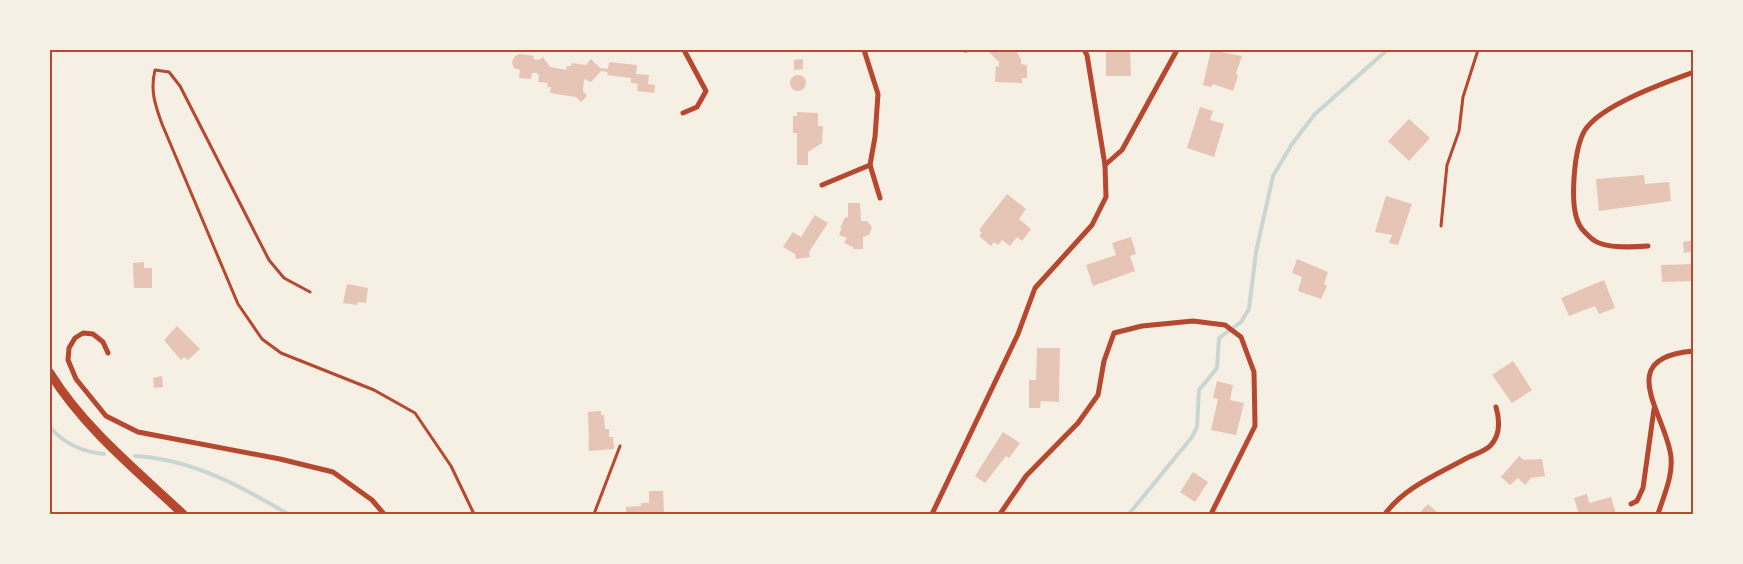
<svg xmlns="http://www.w3.org/2000/svg" width="1743" height="564" font-family="'Alegreya Sans',sans-serif">
<style>
.lines{fill:none;stroke-linecap:round;stroke-linejoin:round}
.stream{stroke:#c9d6d2;stroke-width:4}
.building{fill:#e6c5b7}
.service{stroke:#b5482f;stroke-width:3}
.minor{stroke:#b5482f;stroke-width:5}
.primary{stroke:#b5482f;stroke-width:9}
.neatline{fill:none;stroke:#b5482f;stroke-width:2}
</style>
<rect width="100%" height="100%" fill="#f6efe4"/>
<g class="lines">
<g class="stream">
<path d="M50,427C63,443 83,452 104,454"/>
<path d="M135,456C191,459 241,486 288,514"/>
<path d="M1129,514L1192,437L1197,427L1199,390L1217,368L1219,338L1241,322L1249,309L1256,252L1273,176L1292,144L1315,114L1387,50"/>
</g>
</g>
<g class="building">
<path d="M989,50H1016L1021,59V64L1027,65V78H1022V83L995,82L996,66L999,67V62L988,51Z"/>
<path d="M1106,50H1130L1131,76H1106Z"/>
<path d="M1211,50L1242,56L1236,73L1238,76L1233,91L1213,84L1211,87L1203,85Z"/>
<path d="M520,54L534,56L533,59L539,60L543,57L550,67L566,70L567,66H571L572,63L586,65L591,59L600,68L608,69L609,62L637,65L636,74L649,75L648,84L655,85L654,93L637,91L638,84L631,83V78L607,75L608,72L601,71L591,82L584,79L583,91L587,96L581,102L576,97L550,93L551,87H547L548,83L538,82L539,76L537,73H532L531,79L519,78L520,70L514,68L512,62L515,56Z"/>
<path d="M803,59V69L794,70V60Z"/>
<circle cx="798" cy="83" r="8"/>
<path d="M1200,107L1213,111L1210,120L1224,124L1214,157L1187,148Z"/>
<path d="M797,112L818,113V126H823L822,143L808,152V165H797V133H793V116H797Z"/>
<path d="M1409,119L1430,138L1409,161L1388,141Z"/>
<path d="M1644,175L1645,184L1669,182L1671,201L1599,211L1596,179Z"/>
<path d="M1007,194L1026,209L1019,219L1031,229L1022,241L1017,237L1010,246L1002,240L998,245L994,242L991,246L979,236L982,233L979,230Z"/>
<path d="M1386,196L1412,204L1398,245L1389,243L1392,235L1375,232Z"/>
<path d="M848,203H860L861,221H867L872,227L869,235L863,237V249H853V247L844,243L847,238L839,235L842,228H840L845,217L847,218L848,216Z"/>
<path d="M815,215L828,223L809,252L810,257L796,259L795,254L783,247L793,232L801,237Z"/>
<path d="M1131,237L1136,254L1130,256L1135,271L1093,286L1086,265L1116,255L1112,243Z"/>
<path d="M1694,240V251L1684,253L1683,242Z"/>
<path d="M1297,259L1328,272L1324,284L1327,286L1321,299L1298,291L1302,277L1292,273Z"/>
<path d="M144,262V268H152V288H134L133,263Z"/>
<path d="M1694,264V281L1662,282L1661,265Z"/>
<path d="M1604,280L1615,308L1599,314L1595,306L1569,316L1561,298Z"/>
<path d="M347,284L368,288L366,303L358,302L357,305L343,303Z"/>
<path d="M177,326L200,349L188,360L184,357L181,360L164,340Z"/>
<path d="M1037,348H1060L1059,402L1041,401L1040,408H1029V380H1036Z"/>
<path d="M1513,361L1532,390L1512,403L1492,375Z"/>
<path d="M162,376L163,387L154,388L153,378Z"/>
<path d="M1217,381L1233,385L1230,400L1244,403L1236,435L1211,430L1218,399L1213,398Z"/>
<path d="M601,411V415H604L605,429H609V437H613L614,449L589,451L588,412Z"/>
<path d="M1003,432L1020,443L1009,458L1006,456L985,483L975,476Z"/>
<path d="M1519,456L1524,460L1542,459L1545,476L1531,478L1525,485L1518,478L1510,485L1501,477Z"/>
<path d="M1193,472L1208,482L1195,502L1180,492Z"/>
<path d="M649,491H663L664,514H626V507L641,506V503H649Z"/>
<path d="M1587,494L1589,503L1611,497L1616,514H1579L1574,498Z"/>
<path d="M1428,504L1439,514H1418Z"/>
</g>
<g class="lines">
<g class="service">
<path d="M1441,226L1447,165L1459,131L1463,97L1478,50"/>
<path d="M310,292L284,278L269,260L180,86L169,72L155,70C150,90 155,105 162,124L238,304L262,339L281,353L374,390L415,413L451,466L474,514"/>
<path d="M594,514L620,446"/>
</g>
<g class="minor">
<path d="M965,50H966"/>
<path d="M1084,50L1087,55L1105,165"/>
<path d="M683,113L697,107L706,91L684,50"/>
<path d="M870,165L880,198"/>
<path d="M822,185L870,165L875,137L878,94L864,50"/>
<path d="M1648,246C1634,247 1607,249 1595,241C1590,238 1581,229 1579,224C1569,205 1574,148 1585,130C1601,105 1666,82 1694,72"/>
<path d="M108,353L103,342L93,334L83,333L75,338L69,348L68,360L76,379L106,416L138,432L280,459L333,472L372,500L384,514"/>
<path d="M1631,504L1637,501L1643,488L1654,409"/>
<path d="M932,514L1018,334L1035,288L1092,225L1106,197L1105,165L1122,150L1177,50"/>
<path d="M1000,514L1026,476L1078,423L1098,395L1104,361L1114,333L1142,326L1193,321L1225,325L1241,337L1254,372L1255,426L1211,514"/>
<path d="M1385,514C1404,488 1436,475 1465,459C1472,455 1484,452 1490,446C1501,435 1500,421 1496,407"/>
<path d="M1658,514C1664,495 1675,472 1670,451C1661,408 1616,357 1694,351"/>
</g>
<path class="primary" d="M50,373C84,428 136,470 183,514"/>
</g>
<rect width="1743" height="564" fill="none" stroke="#f6efe4" stroke-width="102"/>
<rect x="51" y="51" width="1641" height="462" class="neatline"/>
</svg>
